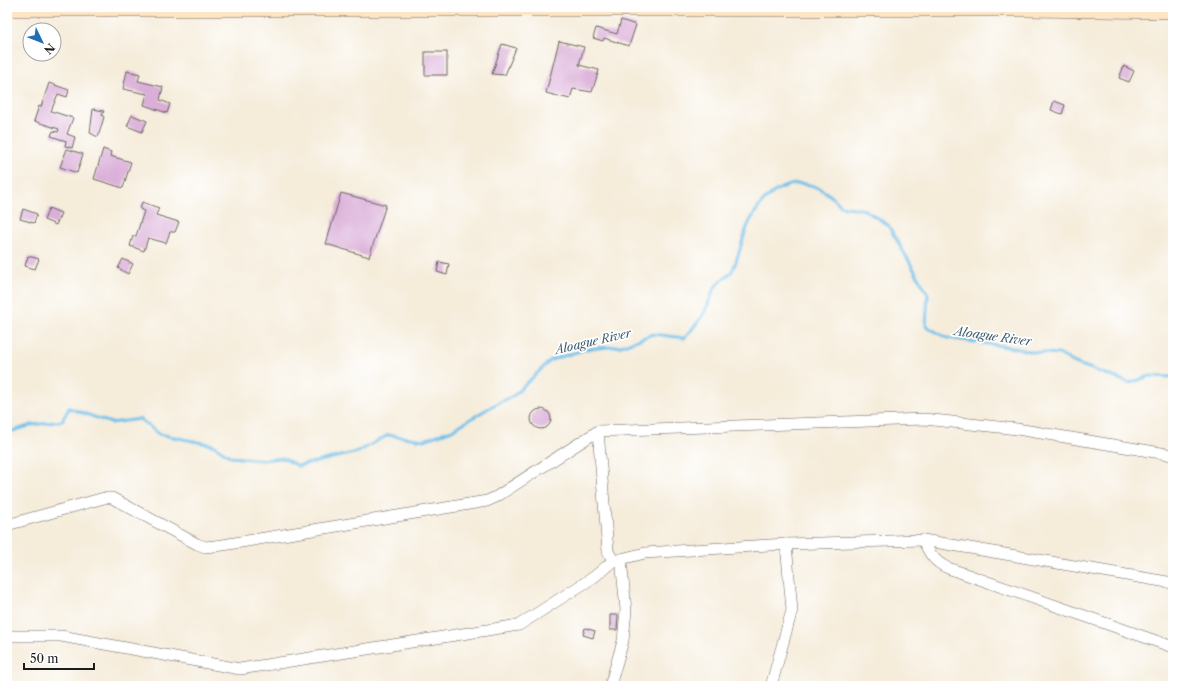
<svg xmlns="http://www.w3.org/2000/svg" width="1180" height="693" font-family="'Libre Caslon Text',serif">
<style>
.lines{fill:none;stroke-linecap:round;stroke-linejoin:round}
.stream{stroke:#6ec0ea;stroke-width:3}
.building{fill:#daaed8}
.street-casing{stroke:#68655e;stroke-width:12}
.secondary-casing{stroke:#68655e;stroke-width:16}
.street{stroke:#fff;stroke-width:11}
.secondary{stroke:#fde5c5;stroke-width:15}
.labels{text-anchor:middle;dominant-baseline:central;stroke-width:3.5;stroke-linejoin:round;paint-order:stroke}
.water-label{font-size:12px;font-style:italic;fill:#3d5e6e;stroke:#fff}
</style>
<rect width="100%" height="100%" fill="#fff"/>
<filter id="ink" filterUnits="userSpaceOnUse"><feTurbulence type="fractalNoise" baseFrequency=".025" numOctaves="2"/><feDisplacementMap in="SourceGraphic" scale="8" xChannelSelector="R" yChannelSelector="G"/><feConvolveMatrix kernelMatrix="1 2 1 2 8 2 1 2 1" color-interpolation-filters="sRGB"/></filter>
<filter id="wash" filterUnits="userSpaceOnUse"><feTurbulence type="fractalNoise" baseFrequency=".012" numOctaves="4" result="noise"/><feDisplacementMap in="SourceGraphic" scale="16" xChannelSelector="R" yChannelSelector="G"/><feGaussianBlur stdDeviation="0.9" result="paint"/><feColorMatrix in="noise" values="0 0 0 0 0 0 0 0 0 0 0 0 0 0 0 0 0 1.4 0 .05"/><feComposite in="paint" operator="in"/></filter>
<g filter="url(#wash)">
<rect width="100%" height="100%" fill="#f5ecda"/>
<g class="lines">
<path class="stream" d="M7,430L13,431L32,425L62,421L69,408L111,423L140,419L159,434L213,445L231,457L262,460L283,458L298,466L358,452L388,435L424,440L452,430L494,405L513,396L551,360L586,349L621,346L653,334L685,338C691,329 701,321 705,311C709,304 711,293 716,286C721,280 730,276 733,269C740,254 742,237 749,223C770,181 808,169 841,206L865,210L888,225L928,294L926,326L947,338L1009,347L1033,352L1059,354L1075,363L1130,383L1150,376L1173,377"/>
</g>
<g id="blocks">
<g class="building">
<path d="M621,20L636,25L629,46L604,38L603,41L593,38L596,28L617,34Z"/>
<path d="M559,41L584,47L579,65L599,70L592,92L573,89L570,99L546,93Z"/>
<path d="M502,44L516,48L505,75L492,74Z"/>
<rect x="425" y="52" width="22" height="23"/>
<path d="M1124,66L1134,71L1129,82L1119,78Z"/>
<path d="M127,71L140,74L138,81L163,87L160,100L170,104L167,113L144,105L147,94L123,89Z"/>
<path d="M49,83L69,90L67,97L58,94L51,111L73,118L67,134L75,137L72,148L65,146L66,141L51,136L53,131L58,132L59,129L34,121L39,106L41,107Z"/>
<path d="M1054,101L1065,105L1062,114L1051,110Z"/>
<path d="M93,109L104,111L102,115L104,117L98,137L90,133Z"/>
<path d="M132,115L147,121L142,132L127,126Z"/>
<path d="M67,149L83,154L77,173L60,167Z"/>
<path d="M103,149L111,152L110,156L131,162L123,188L94,179Z"/>
<path d="M341,193L386,205L369,257L326,244Z"/>
<path d="M142,202L159,208L156,215L179,222L175,232H170L166,243L148,238L144,251L130,246L133,236H136L144,211L140,209Z"/>
<path d="M49,208L61,213L56,225L44,220Z"/>
<path d="M23,209L37,214L34,223L20,219Z"/>
<path d="M28,256L39,259L35,269L25,266Z"/>
<path d="M123,259L133,264L128,274L118,268Z"/>
<path d="M439,262L449,264L447,275L437,272Z"/>
<circle cx="541" cy="419" r="10"/>
<path d="M610,615H618L617,630H610Z"/>
<path d="M585,628L595,631L593,638L583,635Z"/>
</g>
</g>
</g>
<g filter="url(#ink)">
<use href="#blocks" fill-opacity="0" stroke="#68655e" stroke-width="1"/>
<g class="lines">
<defs>
<g id="street">
<path d="M598,431L608,551L613,561"/>
<path d="M7,525L104,498H112L197,544L205,547L223,545L487,501L496,497L598,431L924,419L1017,429L1173,455"/>
<path d="M923,540C930,554 934,562 948,568L1173,647"/>
<path d="M7,636H61L240,669L519,625L594,577L613,561L645,553L786,544L923,540L1173,583"/>
<path d="M610,686L623,641L626,610L621,559"/>
<path d="M771,686L792,610L786,544"/>
</g>
<path id="secondary" d="M7,9H1027L1173,11"/>
</defs>
<use href="#street" class="street-casing"/>
<use href="#secondary" class="secondary-casing"/>
<use href="#street" class="street"/>
<use href="#secondary" class="secondary"/>
</g>
</g>
<g class="labels">
<g class="water-label">
<text transform="translate(993 336) rotate(8)">Aloague River</text>
<text transform="translate(593 341) rotate(-13)">Aloague River</text>
</g>
</g>
<rect width="1180" height="693" fill="none" stroke="#fff" stroke-width="24"/>
<g transform="translate(42 42) rotate(133)"><circle r="19" fill="#ffffff" stroke="#a4a4a4"/>
<path d="M0-3L7 15L0 10L-7 15Z" fill="#1f6fb2"/>
<text y="-6" font-size="11" font-weight="bold" text-anchor="middle" fill="#1c1c1c">N</text>
</g>
<path d="M24 663v6h70v-6" fill="none" stroke="#1c1c1c" stroke-width="2"/>
<text x="30" y="663" font-size="12" fill="#1c1c1c" stroke="#ffffff" stroke-width="3" paint-order="stroke">50 m</text>
</svg>
